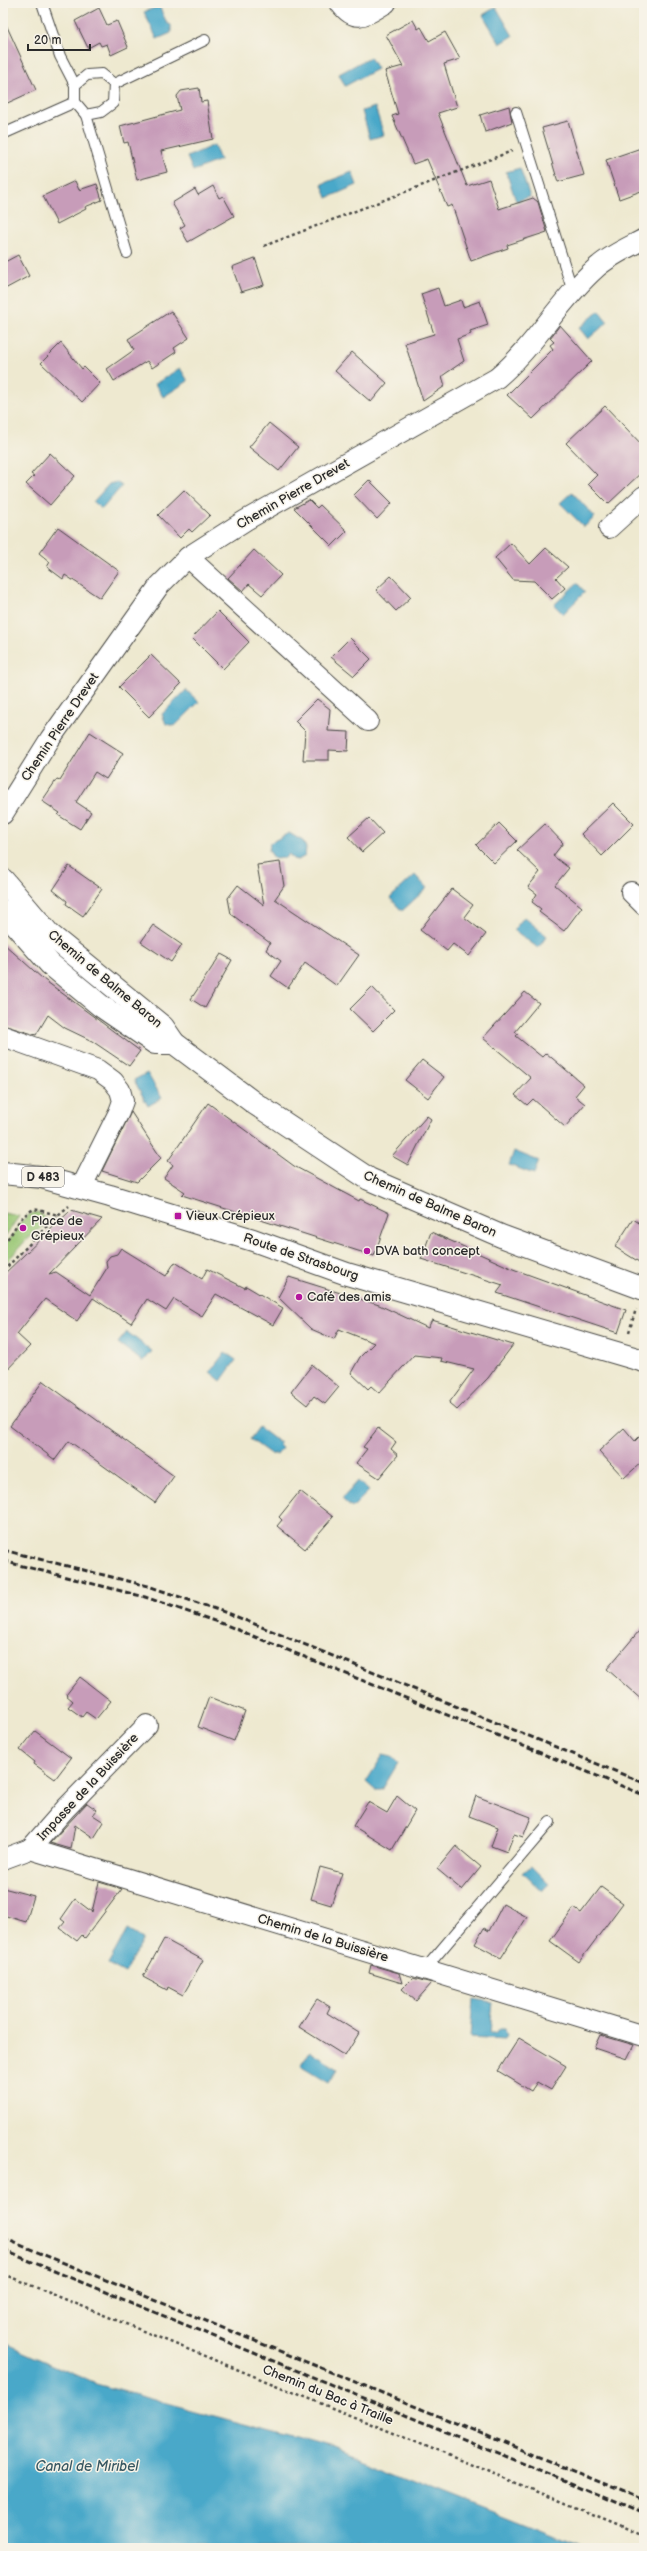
<svg xmlns="http://www.w3.org/2000/svg" width="647" height="2551" font-family="'Balsamiq Sans',sans-serif">
<style>
.green{fill:#9ac775;stroke:#627950}
.water{fill:#4aa8c9;stroke:#3a6a7a}
.building{fill:#c79cb9}
.lines{fill:none;stroke-linecap:round;stroke-linejoin:round}
.lane-casing{stroke:#484844;stroke-width:12}
.street-casing{stroke:#484844;stroke-width:22}
.secondary-casing{stroke:#484844;stroke-width:24}
.primary-casing{stroke:#484844;stroke-width:24}
.path{stroke:#484844;stroke-width:2.5;stroke-dasharray:3 3;stroke-linecap:butt}
.lane{stroke:#fff;stroke-width:10}
.street{stroke:#fff;stroke-width:20}
.secondary{stroke:#fff;stroke-width:22}
.primary{stroke:#fff;stroke-width:22}
.rail{stroke:#2b2b2b;stroke-width:3;stroke-dasharray:6 3;stroke-linecap:butt}
.poi-dot{fill:#b5179e;stroke:#f7f3e8;stroke-width:1.5}
.labels{text-anchor:middle;dominant-baseline:central;stroke-width:3;stroke-linejoin:round;paint-order:stroke}
.shield{fill:#f7f3e8;stroke:#686764;stroke-width:1}
.shield-label{font-size:12px;font-weight:bold;fill:#2b2b2b}
.street-label{font-size:13px;fill:#2b2b2b;stroke:#f7f3e8}
.poi-label{font-size:13px;fill:#2b2b2b;stroke:#f7f3e8;text-anchor:start}
.water-label{font-size:14px;font-style:italic;fill:#365762;stroke:#f7f3e8}
</style>
<rect width="100%" height="100%" fill="#f7f3e8"/>
<filter id="ink" filterUnits="userSpaceOnUse"><feTurbulence type="fractalNoise" baseFrequency=".025" numOctaves="2"/><feDisplacementMap in="SourceGraphic" scale="8" xChannelSelector="R" yChannelSelector="G"/><feConvolveMatrix kernelMatrix="1 2 1 2 8 2 1 2 1" color-interpolation-filters="sRGB"/></filter>
<filter id="wash" filterUnits="userSpaceOnUse"><feTurbulence type="fractalNoise" baseFrequency=".012" numOctaves="4" result="noise"/><feDisplacementMap in="SourceGraphic" scale="16" xChannelSelector="R" yChannelSelector="G"/><feGaussianBlur stdDeviation="0.9" result="paint"/><feColorMatrix in="noise" values="0 0 0 0 0 0 0 0 0 0 0 0 0 0 0 0 0 1.4 0 .05"/><feComposite in="paint" operator="in"/></filter>
<g filter="url(#wash)">
<rect width="100%" height="100%" fill="#eee9d0"/>
<g class="green">
<path d="M38,1212L46,1219L44,1226L26,1240L3,1266V1245C18,1236 17,1215 38,1212Z"/>
<path d="M3,1213L19,1216L3,1240Z"/>
</g>
<g class="water">
<path d="M159,6L167,23L171,25V33L157,39L144,12Z"/>
<path d="M496,7L513,36L500,44L483,15Z"/>
<path d="M370,57L377,69L345,86L339,74Z"/>
<path d="M375,107L384,135L370,139L362,111Z"/>
<path d="M214,145L220,160L193,171L187,157Z"/>
<path d="M520,168L530,197L516,201L506,172Z"/>
<path d="M352,172L357,185L327,198L322,184Z"/>
<path d="M599,311L608,322L588,339L579,328Z"/>
<path d="M180,368L188,381L163,397L155,384Z"/>
<path d="M116,482L122,486L102,509L93,502L109,484Z"/>
<path d="M572,492L595,517L584,527L560,503Z"/>
<path d="M577,583L585,592L563,614L554,605Z"/>
<path d="M186,690L199,702L175,726L166,724L162,714Z"/>
<path d="M289,833L303,841L306,848L305,856L298,860L293,859L289,854L285,858L275,859L269,851L270,843Z"/>
<path d="M415,875L427,888L402,911L390,898Z"/>
<path d="M524,917L547,936L538,948L514,930Z"/>
<path d="M147,1073L162,1098L148,1106L134,1080Z"/>
<path d="M514,1151L539,1161L534,1174L509,1165Z"/>
<path d="M127,1332L152,1351L143,1362L118,1343Z"/>
<path d="M225,1352L236,1360L221,1381L210,1372Z"/>
<path d="M259,1427L280,1443L279,1445L282,1448L277,1455L273,1453L272,1455L250,1439Z"/>
<path d="M358,1481L369,1491L352,1508L342,1499Z"/>
<path d="M383,1755L392,1757L398,1763L382,1790H375L366,1782Z"/>
<path d="M531,1866L549,1884L542,1891L523,1873Z"/>
<path d="M127,1930L143,1939L125,1973L108,1964Z"/>
<path d="M473,1999L493,2002L490,2033H495L499,2028H504L508,2035L505,2039L470,2037Z"/>
<path d="M310,2051L338,2069L329,2083L301,2066Z"/>
<path d="M3,2343L96,2384L333,2448L586,2548H3Z"/>
</g>
<g id="blocks">
<g class="building">
<path d="M99,8L107,25L117,21L128,47L111,55L107,44L101,46L99,42L88,48L75,21Z"/>
<path d="M3,18L36,90L3,105Z"/>
<path d="M413,20L418,29L421,27L429,41L445,32L460,59L444,64L457,107L438,113L467,186L489,179L499,209L533,198L538,202L547,232L507,245L508,248L471,261L452,205L447,207L427,159L413,164L392,116L398,114L385,71L403,66L386,35Z"/>
<path d="M199,88L201,102L207,101L213,139L161,151L167,172L137,180L128,142L124,143L120,126L180,110L177,96L181,91Z"/>
<path d="M509,106L512,122L485,132L480,115Z"/>
<path d="M568,121L584,175L558,182L542,128Z"/>
<path d="M644,147V190L619,199L606,160Z"/>
<path d="M75,181L79,190L97,184L102,200L85,207L86,209L57,224L43,196Z"/>
<path d="M213,186L219,198L223,196L234,216L188,242L180,228L185,225L172,203L195,189L198,195Z"/>
<path d="M18,255L29,276L3,290V263Z"/>
<path d="M255,258L264,285L241,292L232,267Z"/>
<path d="M438,288L444,306L461,300L463,307L480,301L488,325L470,331L471,334L457,339L464,361L442,376L445,386L423,401L405,343L434,334L421,294Z"/>
<path d="M171,311L189,338L174,348L176,352L152,368L147,361L114,381L107,369L134,350L128,339Z"/>
<path d="M560,325L592,361L533,419L507,395L553,349L550,345L554,342L550,338Z"/>
<path d="M61,343L82,369L84,367L100,383L82,402L41,363Z"/>
<path d="M352,352L387,383L371,402L335,371Z"/>
<path d="M605,406L644,447V470L608,504L588,484L597,475L566,443Z"/>
<path d="M269,423L298,447L279,471L249,447Z"/>
<path d="M50,453L75,476L50,505L26,484L34,476L31,474Z"/>
<path d="M369,480L392,503L377,519L354,495Z"/>
<path d="M184,490L210,515L192,532L189,529L180,538L158,515Z"/>
<path d="M309,500L317,508L320,505L347,531L332,546L294,508Z"/>
<path d="M58,527L119,571L100,598L65,575L63,579L47,567L50,562L39,553Z"/>
<path d="M511,543L530,564L546,548L568,567L556,578L565,588L552,599L534,581L513,580L495,558Z"/>
<path d="M254,550L281,575L262,595L249,584L243,591L228,578Z"/>
<path d="M391,576L411,597L396,611L376,590Z"/>
<path d="M218,611L249,642L223,669L192,638Z"/>
<path d="M350,638L371,659L354,676L331,657Z"/>
<path d="M151,655L181,684L149,717L119,687Z"/>
<path d="M317,699L330,709L328,731L349,732L348,751L329,750V760H303L305,731L295,721Z"/>
<path d="M90,732L123,753L106,779L95,772L76,802L91,812L80,829L58,815L60,813L42,801L57,779L60,780Z"/>
<path d="M613,803L634,824L602,856L581,834Z"/>
<path d="M369,818L383,833L362,852L348,837Z"/>
<path d="M499,823L517,841L494,863L476,845Z"/>
<path d="M545,824L563,843L553,856L569,868L555,885L582,907L564,931L539,912L541,909L532,902L537,894L528,887L540,872L517,850Z"/>
<path d="M280,862L284,886L275,899L359,955L337,986L305,963L288,988L271,976L281,961L266,950L270,943L231,914L228,898L238,885L264,905L257,865Z"/>
<path d="M69,866L102,889L83,916L66,904L67,901L53,890Z"/>
<path d="M452,889L473,905L464,917L486,934L469,956L453,944L447,951L420,930Z"/>
<path d="M153,925L182,945L171,962L141,942Z"/>
<path d="M3,943L43,979L140,1051L129,1066L92,1041L65,1028L48,1015L36,1035L3,1025Z"/>
<path d="M221,954L232,960L205,1008L191,999Z"/>
<path d="M372,987L394,1010L373,1031L350,1009Z"/>
<path d="M525,992L539,1003L515,1032L518,1034L516,1036L542,1057L546,1053L584,1085L575,1096L585,1104L565,1127L533,1099L527,1105L515,1095L531,1078L483,1038Z"/>
<path d="M422,1060L444,1077L428,1098L405,1080Z"/>
<path d="M208,1103L294,1166L359,1201L360,1199L389,1213L374,1256L182,1195L185,1192L164,1178L173,1165L168,1161Z"/>
<path d="M131,1112L161,1158L137,1182L102,1171Z"/>
<path d="M427,1116L431,1119L408,1165L392,1156Z"/>
<path d="M71,1210L102,1219L49,1274L56,1272L90,1295L107,1268L106,1261L110,1256L117,1254L121,1248L166,1276L175,1262L202,1279L207,1269L245,1288L246,1286L283,1308L273,1325L216,1294L202,1316L174,1299L166,1311L147,1299L131,1323L93,1298L77,1321L45,1299L17,1334L30,1346L3,1374V1275Z"/>
<path d="M633,1219L644,1226V1265L615,1247Z"/>
<path d="M431,1232L513,1269L626,1310L618,1333L497,1293L503,1285L421,1259Z"/>
<path d="M289,1277L379,1305L428,1328L432,1320L513,1345L488,1378L457,1410L449,1403L474,1369L441,1361L442,1358L414,1355L379,1393L371,1386L368,1389L351,1373L360,1357L374,1343L339,1329L334,1339L311,1329L278,1297Z"/>
<path d="M312,1365L339,1387L325,1404L314,1396L307,1405L291,1392Z"/>
<path d="M43,1381L174,1476L155,1503L69,1441L55,1460L10,1426Z"/>
<path d="M378,1428L396,1442L391,1449L398,1455L379,1478L356,1463L367,1449L363,1447Z"/>
<path d="M624,1428L635,1441L644,1432V1460L624,1478L599,1451Z"/>
<path d="M300,1491L333,1517L305,1549L277,1526L282,1520L279,1517Z"/>
<path d="M644,1625V1702L607,1669Z"/>
<path d="M80,1677L111,1701L96,1719L86,1712L82,1717L68,1707L73,1701L66,1695Z"/>
<path d="M209,1697L245,1711L234,1741L198,1727Z"/>
<path d="M35,1731L71,1758L55,1779L34,1764L35,1762L20,1750Z"/>
<path d="M397,1796L415,1811L392,1850L353,1826L368,1802L387,1813Z"/>
<path d="M476,1796L531,1817L523,1837L514,1834L507,1852L491,1846L498,1827L469,1816Z"/>
<path d="M87,1803L97,1810L93,1815L104,1822L94,1838L75,1825L71,1849L50,1843Z"/>
<path d="M456,1846L481,1867L462,1890L437,1869Z"/>
<path d="M320,1867L342,1873L331,1905L311,1899Z"/>
<path d="M99,1882L122,1889L85,1938L82,1935L77,1941L60,1928L65,1922L61,1919L75,1899L92,1912Z"/>
<path d="M601,1887L623,1903L579,1962L550,1941L574,1908L581,1913Z"/>
<path d="M3,1888L34,1896L26,1922L3,1915Z"/>
<path d="M503,1904L527,1917L501,1958L475,1944L484,1928L489,1931Z"/>
<path d="M164,1939L203,1960L183,1995L168,1987L167,1990L143,1977Z"/>
<path d="M371,1965L399,1973L402,1983L369,1973Z"/>
<path d="M413,1978L432,1983L416,2001L402,1989Z"/>
<path d="M317,1999L330,2007L327,2013L359,2033L345,2056L299,2027Z"/>
<path d="M600,2035L634,2045L627,2059L594,2048Z"/>
<path d="M519,2038L566,2066L551,2090L537,2082L531,2091L498,2071Z"/>
</g>
</g>
</g>
<g filter="url(#ink)">
<use href="#blocks" fill-opacity="0" stroke="#484844" stroke-width="1"/>
<g class="lines">
<defs>
<g id="lane">
<path d="M42,3L60,56L75,85"/>
<path d="M102,74L114,84L113,103L101,112L86,115L75,102V85L87,75Z"/>
<path d="M114,84L205,40"/>
<path d="M516,112L573,292"/>
<path d="M86,115L127,253"/>
<path d="M3,134L75,102"/>
<path d="M425,1969L550,1822"/>
</g>
<g id="street">
<path d="M340,3C356,25 367,14 386,3"/>
<path d="M609,528L644,496"/>
<path d="M188,557L368,721"/>
<path d="M3,814L50,739L159,586L188,557L246,520L497,378C535,346 558,302 595,269C609,256 627,248 644,239"/>
<path d="M631,892L644,905"/>
<path d="M3,1036L98,1070L113,1081L120,1090L123,1101L119,1112L81,1188"/>
<path d="M30,1849L66,1808L147,1725"/>
<path d="M3,1859L30,1849L644,2036"/>
</g>
<g id="secondary">
<path d="M3,880L49,934L163,1027L174,1043L254,1103L369,1179L501,1236L644,1289"/>
<path d="M3,911L50,964L101,1006L155,1043H174"/>
</g>
<path id="primary" d="M3,1173L41,1177L110,1196L253,1240L347,1274L644,1361"/>
</defs>
<use href="#lane" class="lane-casing"/>
<use href="#street" class="street-casing"/>
<use href="#secondary" class="secondary-casing"/>
<use href="#primary" class="primary-casing"/>
<g class="path">
<path d="M264,246L512,151"/>
<path d="M3,1243C17,1231 14,1220 34,1209L58,1215L69,1206"/>
<path d="M3,1271L58,1215"/>
<path d="M629,1332L636,1309"/>
<path d="M3,2274L644,2535"/>
</g>
<use href="#lane" class="lane"/>
<use href="#street" class="street"/>
<use href="#secondary" class="secondary"/>
<use href="#primary" class="primary"/>
<g class="rail">
<path d="M3,1550L148,1586L230,1614L644,1783"/>
<path d="M3,1561L145,1597L226,1625L644,1795"/>
<path d="M3,2238L644,2500"/>
<path d="M3,2250L644,2513"/>
</g>
</g>
</g>
<g class="poi-dot">
<rect x="174" y="1212" width="8" height="8" rx="2"/>
<circle cx="23" cy="1228" r="4"/>
<circle cx="367" cy="1251" r="4"/>
<circle cx="299" cy="1297" r="4"/>
</g>
<g class="labels">
<rect class="shield" x="22" y="1167" width="42" height="20" rx="3"/>
<g class="shield-label">
<text x="43" y="1177">D 483</text>
</g>
<g class="street-label">
<text transform="translate(293 494) rotate(-30)">Chemin Pierre Drevet</text>
<text transform="translate(60 727) rotate(-56)">Chemin Pierre Drevet</text>
<text transform="translate(105 979) rotate(40)">Chemin de Balme Baron</text>
<text transform="translate(430 1204) rotate(24)">Chemin de Balme Baron</text>
<text transform="translate(301 1257) rotate(19)">Route de Strasbourg</text>
<text transform="translate(88 1787) rotate(-47)">Impasse de la Buissière</text>
<text transform="translate(323 1938) rotate(17)">Chemin de la Buissière</text>
<text transform="translate(328 2395) rotate(22)">Chemin du Bac à Traille</text>
</g>
<g class="poi-label">
<text x="186" y="1216">Vieux Crépieux</text>
<text x="31" y="1221">Place de<tspan x="31" dy="15">Crépieux</tspan></text>
<text x="375" y="1251">DVA bath concept</text>
<text x="307" y="1297">Café des amis</text>
</g>
<g class="water-label">
<text x="87" y="2466">Canal de Miribel</text>
</g>
</g>
<rect width="647" height="2551" fill="none" stroke="#f7f3e8" stroke-width="16"/>
<path d="M28 44v6h62v-6" fill="none" stroke="#2b2b2b" stroke-width="2"/>
<text x="34" y="44" font-size="12" fill="#2b2b2b" stroke="#f7f3e8" stroke-width="3" paint-order="stroke">20 m</text>
</svg>
